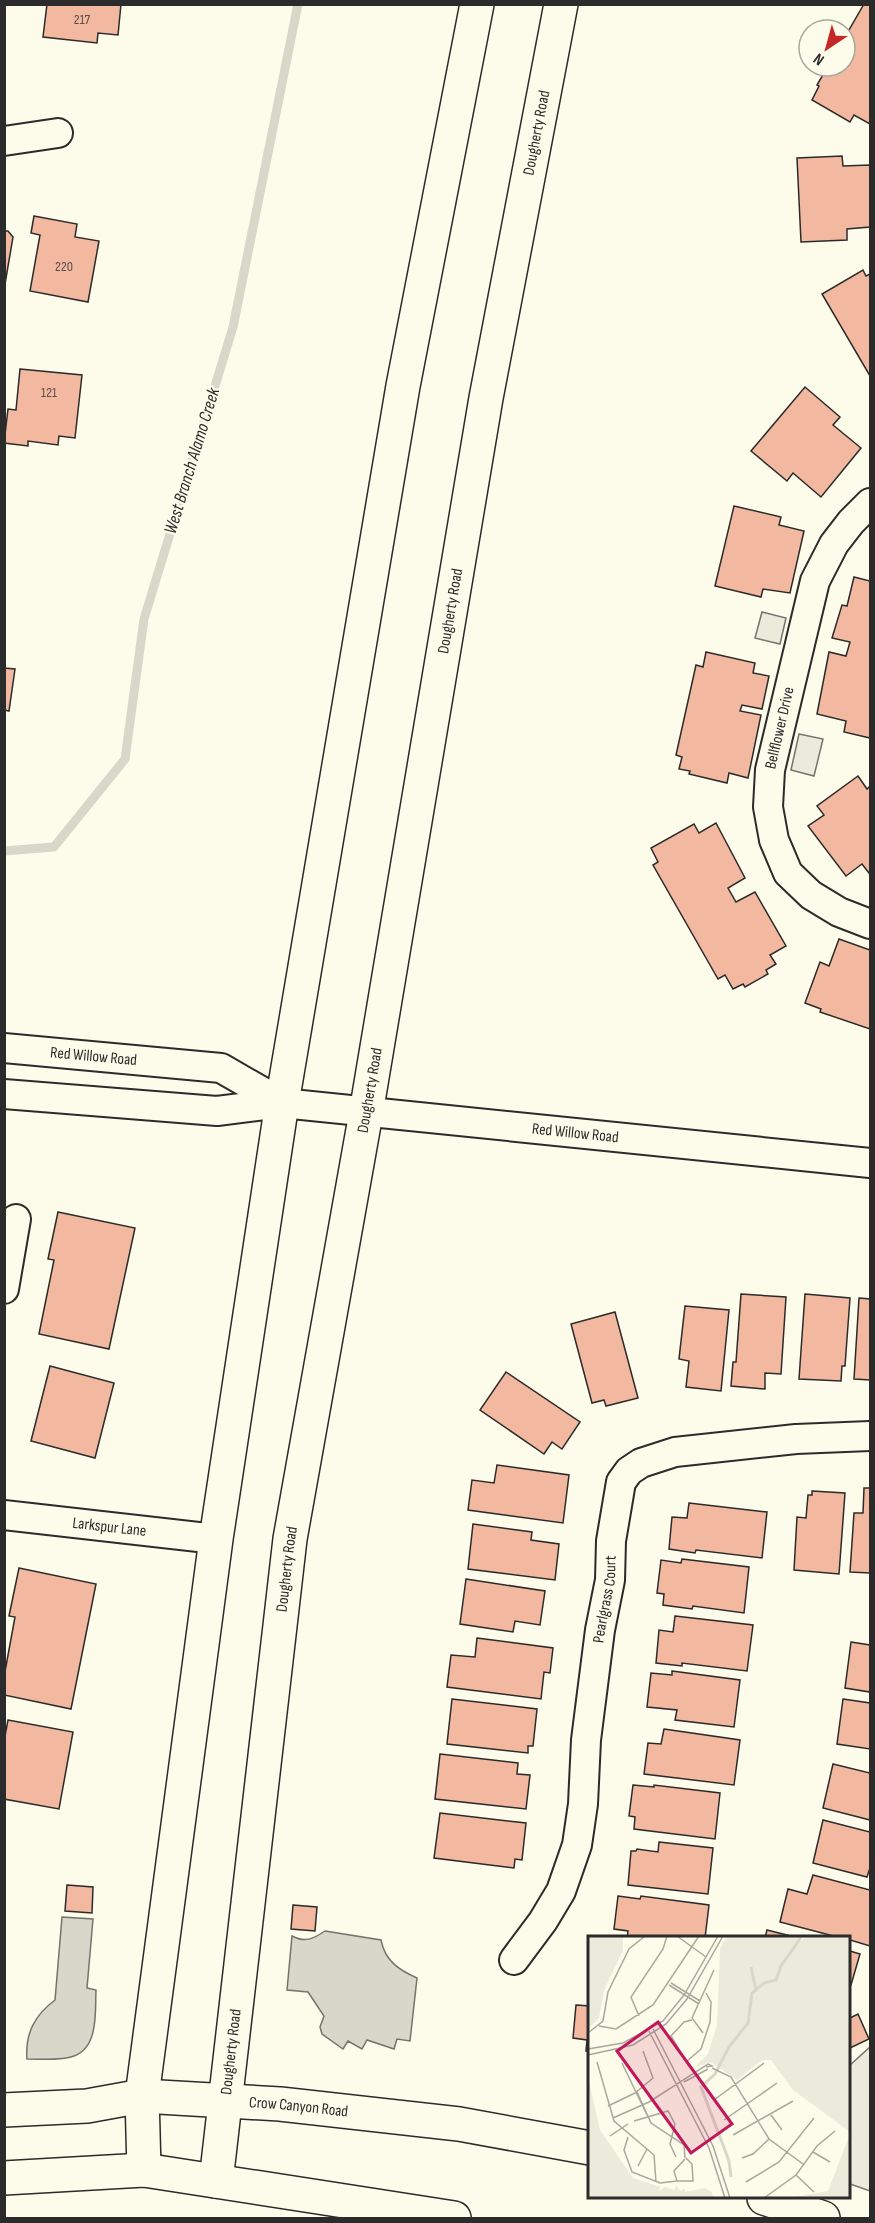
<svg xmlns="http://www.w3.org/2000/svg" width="875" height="2223" font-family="'Sofia Sans Condensed',sans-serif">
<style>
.green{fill:#ecebdb;stroke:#74746e;stroke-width:1.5}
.parking{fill:#eceadb;stroke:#74746e;stroke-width:1.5}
.water{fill:#d8d7c9;stroke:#74746e;stroke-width:1.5}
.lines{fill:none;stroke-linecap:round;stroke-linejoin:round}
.stream{stroke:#d8d7c9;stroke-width:9}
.building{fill:#f2b8a0;stroke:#2b2b2b;stroke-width:1.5}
.street-casing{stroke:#2b2b2b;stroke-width:32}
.secondary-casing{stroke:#2b2b2b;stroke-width:36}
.street{stroke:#fdfbea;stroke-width:28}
.secondary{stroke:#fdfbea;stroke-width:33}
.labels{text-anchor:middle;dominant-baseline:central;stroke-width:4.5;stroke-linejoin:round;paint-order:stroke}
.number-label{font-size:14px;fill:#5d4e48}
.street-label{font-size:16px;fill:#2b2b2b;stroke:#fdfbea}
.water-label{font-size:18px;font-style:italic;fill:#2b2b2b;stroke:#fdfbea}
.inset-river{fill:none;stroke:#d8d7c9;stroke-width:3}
.inset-road{fill:none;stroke:#a9a89e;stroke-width:1.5}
.view{fill:#c2185b;fill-opacity:0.15;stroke:#c2185b;stroke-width:3}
.inset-edge{fill:none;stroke:#2b2b2b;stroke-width:3}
</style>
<rect width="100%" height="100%" fill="#fdfbea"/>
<path class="green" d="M870,2047V2191L850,2184V2065Z"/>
<g class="parking">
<path d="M762,612L786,618L780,644L755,638Z"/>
<path d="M799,734L823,739L814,776L791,770Z"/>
</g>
<g class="water">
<path d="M62,1917L93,1919L87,1988L96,1990C95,2011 99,2047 74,2056C61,2061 41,2059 27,2059C25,2033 35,2015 55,2000Z"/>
<path d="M325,1931L381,1940C385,1961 399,1970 417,1978L410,2041L397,2039L394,2049L367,2040L362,2049L348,2041L343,2049L322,2034L320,2027L324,2016L308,1992L287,1990L292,1936C305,1943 313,1939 325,1931Z"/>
</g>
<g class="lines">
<path class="stream" d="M4,851L54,847L125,759L144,619L233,327L298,4"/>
</g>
<g class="building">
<path d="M47,4H121L118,35L98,33L97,43L43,37Z"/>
<path d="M864,4H870V124L854,115L850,122L812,100L819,86L817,85L828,66H845V37Z"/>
<path d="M842,156L843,166L870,165V227L847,229V240L801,242L797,158Z"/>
<path d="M34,216L77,224L75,237L99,241L88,302L30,291L40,235L31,233Z"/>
<path d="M4,231H8L13,237L4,290Z"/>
<path d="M863,270L866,276L870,274V376L822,294Z"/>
<path d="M20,369L82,375L75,438L59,436L58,445L28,441V446L4,443L8,409L16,410Z"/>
<path d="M805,387L840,417L833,425L861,448L821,497L793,473L787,481L751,451Z"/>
<path d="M734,506L781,517L779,525L804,531L790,593L763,589L761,597L715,586Z"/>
<path d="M854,577L870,581V738L844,732L846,721L817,714L829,652L846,656L850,642L832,638L842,605L847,606Z"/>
<path d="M706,652L755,663L753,673L769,676L762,709L742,705L740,711L761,715L748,778L729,773L727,783L689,774L690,771L679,769L682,757L676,755L696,665L703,667Z"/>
<path d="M4,668L15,669L9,711L4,710Z"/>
<path d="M858,776L867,789L870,786V872L869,873L862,864L846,876L808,826L824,815L817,806Z"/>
<path d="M716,823L745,878L728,888L736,902L755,892L786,946L770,955L776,964L766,970L768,974L745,987L743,984L733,989L725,975L718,979L653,865L658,862L651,848L694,824L699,833Z"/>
<path d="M839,939L870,950V1029L820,1012L821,1009L805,1003L820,962L829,966Z"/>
<path d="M58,1212L135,1228L109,1349L39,1334L54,1260L48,1259Z"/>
<path d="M741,1294L786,1297L781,1374L765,1373V1389L731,1386L733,1362H736Z"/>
<path d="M805,1294L850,1298L845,1366H842L841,1381L799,1379Z"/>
<path d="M859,1298L870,1299V1380L854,1379Z"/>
<path d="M685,1306L729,1310L721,1391L686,1387L689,1361L679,1359Z"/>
<path d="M615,1312L638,1398L606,1406L604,1400L592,1403L571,1324Z"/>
<path d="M50,1366L114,1383L95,1458L31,1441Z"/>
<path d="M506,1372L580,1422L562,1449L552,1442L544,1454L480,1410Z"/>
<path d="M497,1465L569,1475L563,1523L468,1510L472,1480L494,1483Z"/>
<path d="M864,1488H870V1573L850,1572L854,1513H863Z"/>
<path d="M812,1491L845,1493L839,1574L794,1570L797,1517L806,1518L808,1495H812Z"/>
<path d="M689,1503L767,1512L762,1558L696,1550L695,1553L669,1549L672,1517L687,1518Z"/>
<path d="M473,1524L532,1532L531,1540L559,1544L555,1580L468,1569Z"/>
<path d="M682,1559L749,1567L744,1613L693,1606L692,1609L663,1605L664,1594L657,1593L661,1560L681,1563Z"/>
<path d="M19,1568L96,1584L71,1709L4,1695V1677L15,1617L9,1616Z"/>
<path d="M466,1579L545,1591L540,1625L515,1621L513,1632L460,1624Z"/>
<path d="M675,1616L753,1625L747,1671L682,1663V1666L656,1663L659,1630L673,1632Z"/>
<path d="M477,1638L553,1648L550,1673L544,1672L541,1699L447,1687L451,1655L475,1657Z"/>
<path d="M851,1642L870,1645V1692L845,1688Z"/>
<path d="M672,1671L740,1680L734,1727L675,1720L677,1710L647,1707L651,1673L672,1675Z"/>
<path d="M452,1699L537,1709L533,1746H528V1753L447,1744Z"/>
<path d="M843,1699L870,1703V1749L837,1744Z"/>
<path d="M8,1720L73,1732L59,1809L4,1799V1741Z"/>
<path d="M664,1729L740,1740L734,1785L644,1774L648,1743L661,1744Z"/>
<path d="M440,1754L518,1763L517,1774L530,1775L526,1809L435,1799Z"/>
<path d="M833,1764L870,1773V1820L823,1808Z"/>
<path d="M633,1785L654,1787V1785L720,1793L715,1839L634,1829L635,1817L629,1816Z"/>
<path d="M440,1813L526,1823L522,1860L515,1859L514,1868L434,1858Z"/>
<path d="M823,1820L870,1832V1868L867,1877L813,1863Z"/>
<path d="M659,1842L713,1848L708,1894L628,1885L631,1851H636L637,1849L658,1852Z"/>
<path d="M813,1875L870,1890V1946L850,1940V1938H841L780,1922L788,1889L807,1894Z"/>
<path d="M67,1885L93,1887L92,1913L65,1911Z"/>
<path d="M618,1896L640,1899L641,1896L709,1905L705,1938H627L628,1931L614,1929Z"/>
<path d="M293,1905L317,1907L315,1931L291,1929Z"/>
<path d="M767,1930L799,1938H765Z"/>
<path d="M850,1951L860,1954L851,1985H850Z"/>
<path d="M576,2005L590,2006V2051H586L587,2040L573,2038Z"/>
<path d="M858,2014L869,2039L850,2048V2018Z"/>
</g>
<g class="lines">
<defs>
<g id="street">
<path d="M4,141L58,133"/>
<path d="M870,503L851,522L834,544L815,581L770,770L768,807L774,840L788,873L811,895L839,912L870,924"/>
<path id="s1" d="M4,1048L221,1068L282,1103"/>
<path id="s2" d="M4,1094L217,1111L282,1103L870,1163"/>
<path d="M4,1289L16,1219"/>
<path id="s3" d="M4,1515L216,1539"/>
<path id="s4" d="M514,1960L543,1921L561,1891L577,1845L583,1804L586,1740L600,1630L610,1580L611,1541L621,1482L629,1471L641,1463L675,1452L796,1439L870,1436"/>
</g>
<g id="secondary">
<path id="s5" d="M4,2110L87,2106L142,2096L280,2104L459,2124L590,2148"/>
<path d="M144,2170L142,2096L216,1539L282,1103L403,386L477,4"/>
<path d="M4,2178L144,2170L454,2218"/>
<path id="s6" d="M216,2181L290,1539L366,1113L486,398L561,4"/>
<path d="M764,2198L823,2218"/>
</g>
</defs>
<use href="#street" class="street-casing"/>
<use href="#secondary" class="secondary-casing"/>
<use href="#street" class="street"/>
<use href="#secondary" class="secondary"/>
</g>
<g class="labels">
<g class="number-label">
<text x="82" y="19">217</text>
<text x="64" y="266">220</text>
<text x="49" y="392">121</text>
</g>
<g class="street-label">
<text stroke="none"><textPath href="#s6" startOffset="2074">Dougherty Road</textPath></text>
<text stroke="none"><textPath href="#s6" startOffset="1588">Dougherty Road</textPath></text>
<text transform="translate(780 728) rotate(-77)">Bellflower Drive</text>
<text stroke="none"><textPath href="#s1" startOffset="90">Red Willow Road</textPath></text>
<text stroke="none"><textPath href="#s6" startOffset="1102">Dougherty Road</textPath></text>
<text stroke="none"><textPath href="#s2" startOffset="574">Red Willow Road</textPath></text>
<text stroke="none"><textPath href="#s3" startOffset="106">Larkspur Lane</textPath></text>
<text stroke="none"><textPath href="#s6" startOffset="616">Dougherty Road</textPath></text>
<text stroke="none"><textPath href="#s4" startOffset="380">Pearlgrass Court</textPath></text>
<text stroke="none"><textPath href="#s6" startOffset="130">Dougherty Road</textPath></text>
<text stroke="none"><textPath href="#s5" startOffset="296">Crow Canyon Road</textPath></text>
</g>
<g class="water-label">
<text transform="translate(192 461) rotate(-73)">West Branch Alamo Creek</text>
</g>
</g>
<g transform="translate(588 1936)">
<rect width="262" height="262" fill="#fdfbea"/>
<path d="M0,0H35V15L16,54L11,82L0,93ZM139,0H211L213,5L219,0H262V196L205,154L183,124H174L149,144L123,126L107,131L120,118L129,89L132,13ZM0,142L12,194L45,242L72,251L71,255L77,251L87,254L88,249L92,255L97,252V256L117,252L124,256L125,262H0ZM262,198V262H201L240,255Z" fill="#ecebdb"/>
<path class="inset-river" d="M163,31L168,54M143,241L141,225L113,151L127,138L141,111L160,87L164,57L176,47L188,44L193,30L214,0"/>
<path class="inset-road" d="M89,0L118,21M83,47L112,65M81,49L111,68M51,80L43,61L75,13L79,0M11,90L28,93L65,69L111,0M65,93L125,210L142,262M61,95L121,212L137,262M0,97L15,85L20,56L41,13L57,0M115,97L104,82L126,34M0,113L35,107L75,85L96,59L130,0M0,119L45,109L78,88L99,63L135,0M99,125L113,113L122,86L123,66L118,57M9,126L26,185L66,219L68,246M34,127L59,179M102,132L83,100L96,86L104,84M124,132L143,141L181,203L215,228M96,146L120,133M49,156L63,187L96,209L97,222M126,164L176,127M20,170L47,157L65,142L55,115M183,179L194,194M25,182L61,166L120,128L124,130L118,131M136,184L189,147M46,185L80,175L87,188L82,208L88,221M145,199L205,165M22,200L40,188M40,201L36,214L44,236L72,247L89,245M225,216L242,226M154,222L165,218L181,203M50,230L59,213M208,239L226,256M89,245H105L104,228L98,222M89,245L86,235L97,223M158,246L191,226L226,182M176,262L208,239L229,210L247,195"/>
<path class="view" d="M70,86L144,188L103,217L29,115Z"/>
<rect width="262" height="262" class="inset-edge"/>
</g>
<rect width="875" height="2223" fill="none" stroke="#2b2b2b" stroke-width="12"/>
<g transform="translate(827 48) rotate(216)"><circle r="28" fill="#fdfbea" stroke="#a9a89e" stroke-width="1.5"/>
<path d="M0-4.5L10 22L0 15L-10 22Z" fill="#c62828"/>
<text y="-9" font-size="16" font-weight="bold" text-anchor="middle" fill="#2b2b2b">N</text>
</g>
</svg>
